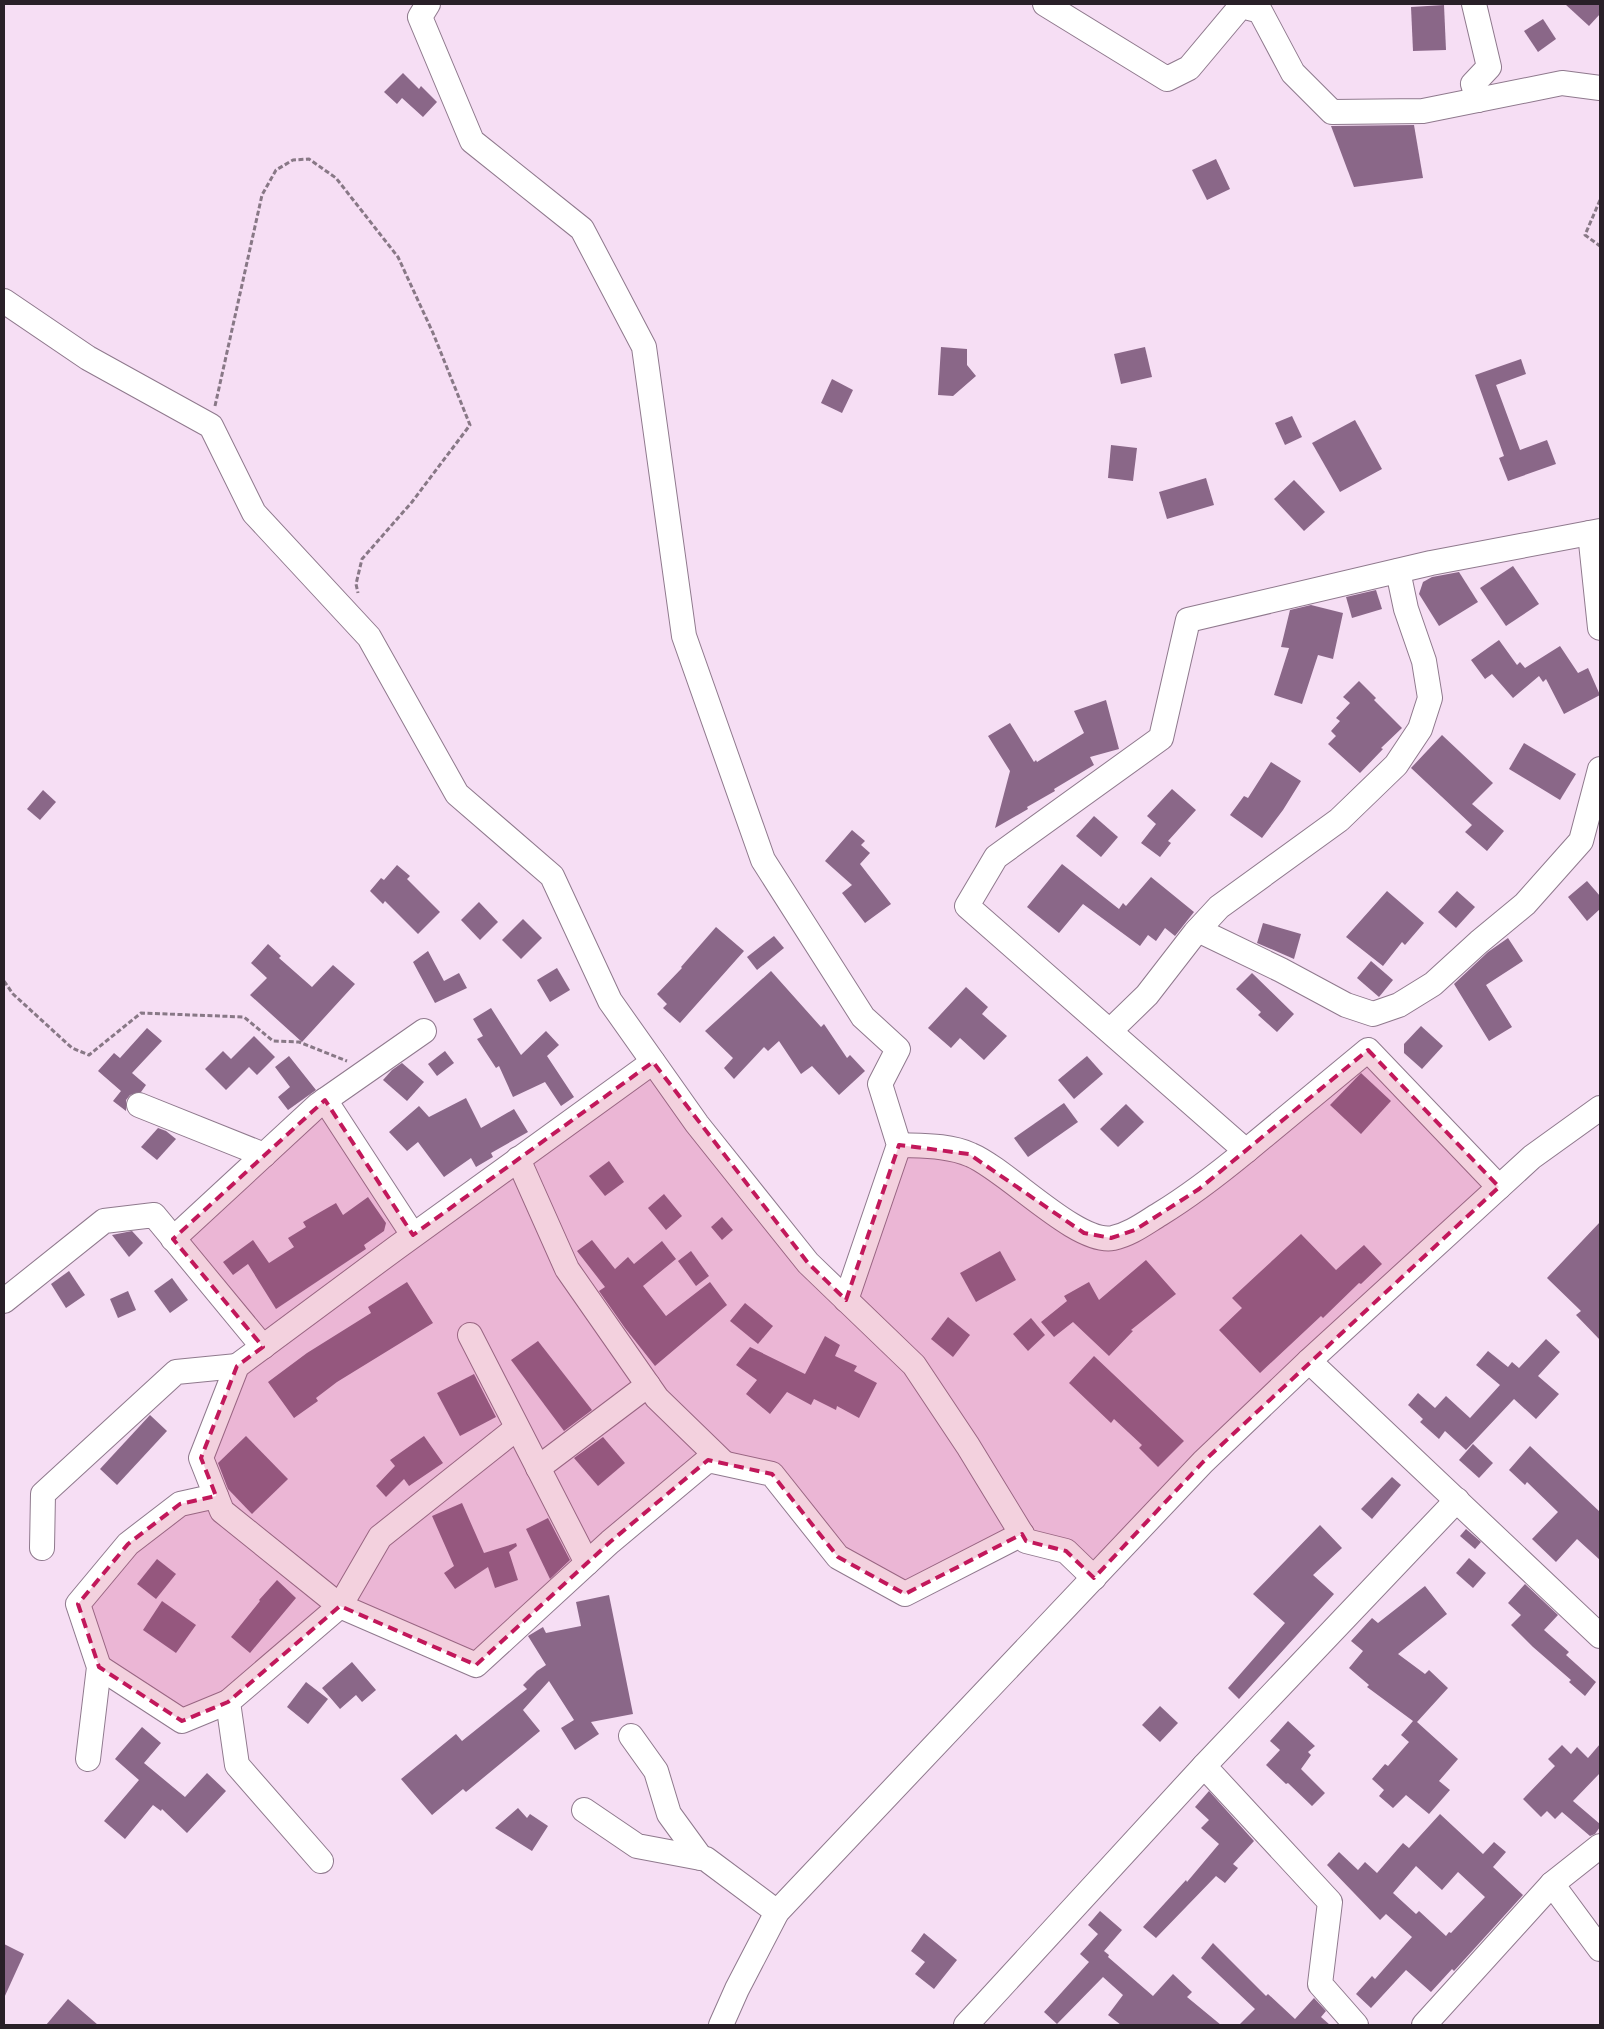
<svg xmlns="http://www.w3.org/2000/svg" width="1604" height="2029" font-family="'Titillium Web',sans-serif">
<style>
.building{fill:#8a6788;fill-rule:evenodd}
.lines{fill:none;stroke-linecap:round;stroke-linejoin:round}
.minor-casing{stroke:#8f798d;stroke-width:26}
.path{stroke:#887886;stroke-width:3;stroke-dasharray:5 2.5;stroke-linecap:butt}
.minor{stroke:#fff;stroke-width:24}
.marked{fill:#c2185b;fill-opacity:0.2;stroke:#c2185b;stroke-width:4;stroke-dasharray:10 6;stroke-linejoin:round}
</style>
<rect width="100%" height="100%" fill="#f6def4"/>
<g class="building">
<path d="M1565,4H1600V14L1589,26Z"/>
<path d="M1444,5L1446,50L1413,51L1411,7Z"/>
<path d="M1543,19L1556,39L1538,52L1524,31Z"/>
<path d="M403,73L419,89L421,86L437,102L423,117L402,98L397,104L384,92Z"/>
<path d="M1414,125L1423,178L1354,187L1331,126Z"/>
<path d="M1216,159L1230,189L1207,200L1192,170Z"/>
<path d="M941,347L967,349V365L976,376L953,396L938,395Z"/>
<path d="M1145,347L1152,377L1121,384L1114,354Z"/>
<path d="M1521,359L1526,374L1496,385L1520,450L1547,440L1556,464L1508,481L1499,458L1504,456L1475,375Z"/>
<path d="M832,379L853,390L842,413L821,403Z"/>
<path d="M1292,416L1302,437L1285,445L1275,423Z"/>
<path d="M1355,420L1382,469L1340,492L1312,443Z"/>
<path d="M1111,445L1137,448L1133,481L1108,478Z"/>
<path d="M1206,478L1214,505L1167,519L1159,492Z"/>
<path d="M1294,480L1325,512L1304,531L1274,499Z"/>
<path d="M1513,566L1539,604L1506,626L1480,588Z"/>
<path d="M1459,572L1478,602L1439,626L1419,594L1423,582L1432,577Z"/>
<path d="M1376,590L1382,609L1352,618L1346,597Z"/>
<path d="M1311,605L1343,613L1333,659L1318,655L1302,704L1274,695L1289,648L1281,647L1290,610Z"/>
<path d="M1499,640L1517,665L1520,662L1525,668L1560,646L1578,673L1588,668L1600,695L1564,714L1546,679L1543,682L1539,676L1513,698L1492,674L1485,679L1471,660Z"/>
<path d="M1359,681L1376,698L1374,700L1402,728L1381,748L1383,749L1360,773L1328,744L1336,736L1331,731L1340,721L1336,718L1350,703L1343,697Z"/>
<path d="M1106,700L1119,749L1090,757L1094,765L1054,789L1055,791L1027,807L1028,809L995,828L1010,771L988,736L1010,723L1034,762L1036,760L1037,762L1084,733L1074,711Z"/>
<path d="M1442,735L1493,783L1472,804L1504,831L1487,851L1465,832L1472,825L1411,768Z"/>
<path d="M1524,743L1576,774L1560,800L1509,769Z"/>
<path d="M1271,762L1301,781L1283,810L1262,838L1230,815L1244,796L1248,798Z"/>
<path d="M1172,789L1196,810L1168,841L1171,843L1160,857L1141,843L1156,824L1147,816Z"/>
<path d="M43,790L56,802L40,820L27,809Z"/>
<path d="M1094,816L1118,837L1101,857L1076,836Z"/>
<path d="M852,830L865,841L861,845L870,853L860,864L891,904L865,923L842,893L852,885L825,861Z"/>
<path d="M1062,864L1119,909L1123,903L1126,906L1151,877L1194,912L1175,936L1165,928L1156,941L1148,935L1140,946L1083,904L1059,933L1027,907Z"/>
<path d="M397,865L410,876L407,879L440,912L418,934L385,901L383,904L370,891L381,878L384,880Z"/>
<path d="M1587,881L1600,896V909L1587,921L1568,897Z"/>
<path d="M1387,891L1424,923L1405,945L1402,942L1383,966L1346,937Z"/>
<path d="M1457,891L1475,907L1456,928L1438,912Z"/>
<path d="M479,902L498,922L480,940L461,920Z"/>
<path d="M523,919L542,938L521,959L502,940Z"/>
<path d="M1263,923L1301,934L1294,959L1257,943Z"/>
<path d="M716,927L744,951L680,1023L663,1008L667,1004L657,994L682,968L681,967Z"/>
<path d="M774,936L784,948L757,970L747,957Z"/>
<path d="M1508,938L1523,961L1486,985L1512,1027L1489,1041L1454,984L1488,952Z"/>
<path d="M268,944L281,956L279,958L312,987L333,965L355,984L302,1042L250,995L267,978L251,963Z"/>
<path d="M428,951L444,981L459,973L467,988L435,1003L413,962Z"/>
<path d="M1371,961L1393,980L1379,997L1357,978Z"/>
<path d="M557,968L570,990L550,1002L537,980Z"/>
<path d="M771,971L821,1027L824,1024L847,1058L850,1055L865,1071L839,1095L812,1066L801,1074L779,1041L768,1051L764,1047L734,1079L724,1068L733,1058L705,1031Z"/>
<path d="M1252,973L1294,1014L1277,1032L1258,1015L1261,1012L1236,989Z"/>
<path d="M966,987L988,1007L982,1014L1007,1036L984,1060L960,1038L951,1048L928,1028Z"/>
<path d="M491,1008L521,1055L546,1031L559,1045L547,1056L574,1097L561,1106L545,1082L513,1097L499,1066L496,1068L477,1039L483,1036L473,1019Z"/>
<path d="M1421,1026L1443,1046L1422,1069L1404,1053V1044Z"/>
<path d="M147,1028L162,1041L132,1073L146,1085L141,1092L130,1095L126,1100V1111L113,1101L121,1091L98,1071L114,1053L120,1058Z"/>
<path d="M254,1036L275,1057L257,1075L249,1067L226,1090L205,1069L223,1051L231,1059Z"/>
<path d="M445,1051L454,1063L437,1076L428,1064Z"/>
<path d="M289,1056L316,1090L288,1110L278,1097L290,1087L275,1067Z"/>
<path d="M1087,1056L1103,1074L1074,1099L1058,1080Z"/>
<path d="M402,1063L424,1082L407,1101L383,1080L392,1070Z"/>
<path d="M1361,1073L1391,1101L1361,1134L1330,1105Z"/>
<path d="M466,1098L481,1128L514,1109L528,1132L491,1153L493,1157L476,1167L471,1158L444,1177L418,1142L407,1151L389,1132L419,1106L429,1117Z"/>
<path d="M1064,1103L1078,1122L1028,1157L1014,1138Z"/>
<path d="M1126,1104L1144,1122L1118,1147L1100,1129Z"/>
<path d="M158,1128L166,1131L176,1139L157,1160L141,1147Z"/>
<path d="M609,1161L624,1182L605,1196L589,1176Z"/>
<path d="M664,1194L682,1216L666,1230L648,1208Z"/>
<path d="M368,1197L386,1223L384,1231L364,1245L366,1249L276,1309L248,1264L233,1275L223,1262L253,1240L269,1263L294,1247L288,1238L306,1227L303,1222L336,1203L343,1215Z"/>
<path d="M722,1217L733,1230L722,1240L711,1227Z"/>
<path d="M1600,1222V1340L1576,1315L1581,1311L1547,1278Z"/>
<path d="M132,1231L143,1243L129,1257L112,1235Z"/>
<path d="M1301,1234L1336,1270L1364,1245L1382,1264L1361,1284L1359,1283L1323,1318L1321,1316L1260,1373L1219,1330L1242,1308L1232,1298Z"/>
<path d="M592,1240L615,1269L628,1257L634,1264L662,1241L676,1259L643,1286L666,1316L710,1282L727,1305L655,1366L625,1328L599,1291L605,1287L577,1251Z"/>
<path d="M691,1251L709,1276L696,1286L678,1261Z"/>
<path d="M1000,1251L1016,1280L976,1302L960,1273Z"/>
<path d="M1146,1260L1176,1294L1131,1330L1133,1331L1109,1356L1073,1322L1054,1337L1041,1322L1067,1301L1064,1296L1089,1282L1099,1300Z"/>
<path d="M69,1271L85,1295L66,1308L51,1284Z"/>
<path d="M172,1278L188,1300L170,1313L154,1291Z"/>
<path d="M407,1282L433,1323L337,1382L316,1398L318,1401L294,1418L268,1382L307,1353L371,1313L368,1307Z"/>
<path d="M128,1291L136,1310L118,1318L110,1299Z"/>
<path d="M745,1303L773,1326L758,1344L730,1321Z"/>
<path d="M948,1317L970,1335L953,1357L931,1339Z"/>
<path d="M1031,1318L1045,1335L1028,1351L1013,1334Z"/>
<path d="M825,1336L840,1345L835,1356L857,1366L854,1371L877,1383L859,1418L837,1406L836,1410L814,1399L811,1405L787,1392L770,1414L746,1394L757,1380L736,1365L750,1347L805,1374Z"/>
<path d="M1546,1339L1560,1352L1538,1376L1559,1394L1536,1419L1514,1399L1466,1450L1445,1431L1439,1439L1420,1422L1423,1419L1408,1405L1418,1393L1435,1408L1446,1396L1470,1418L1500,1385L1476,1365L1488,1351L1508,1367L1512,1362L1519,1368Z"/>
<path d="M538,1341L592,1410L564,1431L511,1360Z"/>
<path d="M1094,1356L1184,1441L1158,1467L1139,1448L1142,1445L1114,1419L1111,1423L1069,1383Z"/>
<path d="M474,1374L496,1417L460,1436L437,1393Z"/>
<path d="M150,1415L167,1431L117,1485L100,1469Z"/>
<path d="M246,1436L288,1479L252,1514L228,1489L218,1463Z"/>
<path d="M424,1436L443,1463L409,1486L404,1479L386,1497L376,1486L395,1466L390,1460Z"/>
<path d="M603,1437L625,1463L598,1486L574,1458Z"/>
<path d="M1473,1444L1493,1463L1479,1478L1459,1460Z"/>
<path d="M1530,1446L1600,1512V1560L1577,1539L1556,1562L1532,1539L1558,1512L1527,1482L1525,1485L1509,1470Z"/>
<path d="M1392,1477L1401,1485L1372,1519L1361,1509Z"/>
<path d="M462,1503L484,1553L516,1543L517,1546L509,1552L518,1580L495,1588L488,1567L455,1589L444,1573L454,1566L432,1516Z"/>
<path d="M548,1518L570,1560L550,1579L526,1529Z"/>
<path d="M1320,1525L1342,1548L1313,1575L1334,1594L1239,1699L1228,1688L1285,1623L1253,1594Z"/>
<path d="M1466,1529L1481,1542L1475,1549L1460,1536Z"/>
<path d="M1469,1558L1486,1573L1473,1588L1456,1573Z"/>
<path d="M157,1559L176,1574L156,1599L137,1584Z"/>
<path d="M277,1580L296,1598L250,1653L231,1637L260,1601L259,1600Z"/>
<path d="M1525,1584L1558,1615L1544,1630L1569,1652L1566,1655L1596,1682L1585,1696L1569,1682L1571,1680L1533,1647L1511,1625L1521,1615L1508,1603Z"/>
<path d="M1425,1586L1447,1614L1398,1654L1425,1674L1429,1670L1448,1688L1417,1722L1458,1759L1439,1781L1450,1790L1429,1814L1406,1795L1393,1808L1379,1796L1384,1790L1372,1779L1385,1764L1388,1766L1409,1742L1401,1735L1413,1721L1367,1687L1369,1685L1349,1668L1363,1651L1351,1641L1372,1618L1378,1623Z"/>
<path d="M609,1595L633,1714L591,1722L599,1734L575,1750L561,1728L574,1720L549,1681L523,1710L540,1731L466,1792L463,1789L432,1815L401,1779L456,1734L462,1741L527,1689L523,1685L537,1671L546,1665L528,1636L543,1627L546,1633L581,1626L576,1602Z"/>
<path d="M162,1601L196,1625L176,1653L143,1630Z"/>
<path d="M352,1662L376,1690L362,1702L356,1695L340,1709L322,1688Z"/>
<path d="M306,1682L328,1699L308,1724L287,1707Z"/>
<path d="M1160,1706L1178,1723L1160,1742L1142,1725Z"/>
<path d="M1288,1721L1315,1746L1308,1752L1311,1755L1301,1769L1325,1793L1312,1806L1288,1783L1286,1784L1266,1765L1280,1750L1270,1741Z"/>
<path d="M142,1727L161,1743L144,1763L185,1797L207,1773L226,1791L187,1833L162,1809L161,1811L153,1805L125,1839L104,1821L139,1780L115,1759Z"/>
<path d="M1600,1744V1773L1573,1801L1600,1824V1827L1595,1834L1590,1836L1562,1812L1555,1819L1547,1811L1541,1817L1523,1799L1555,1766L1548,1759L1562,1745L1571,1754L1577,1747L1588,1758Z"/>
<path d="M1209,1791L1254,1841L1233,1864L1238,1868L1225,1883L1216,1876L1156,1938L1143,1927L1186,1880L1187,1882L1219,1844L1201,1828L1209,1820L1195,1807Z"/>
<path d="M518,1808L527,1818L530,1814L548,1826L532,1851L495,1828Z"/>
<path d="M1440,1814L1483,1854L1494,1842L1506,1852L1493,1867L1523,1895L1454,1971L1452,1969L1431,1992L1406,1970L1371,2008L1356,1994L1372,1976L1375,1979L1412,1937L1386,1914L1380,1920L1327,1865L1339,1852L1358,1870L1365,1862L1377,1873L1403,1843L1409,1848ZM1416,1866L1442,1890L1458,1872L1485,1897L1451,1933L1449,1932L1446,1936L1419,1911L1416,1914L1393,1893Z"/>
<path d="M1100,1911L1122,1930L1104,1951L1109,1955L1108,1957L1153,1996L1173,1974L1192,1992L1187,1997L1221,2025H1121L1108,2015L1123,1995L1103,1977L1057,2024L1044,2012L1089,1962L1080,1954L1098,1934L1088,1925Z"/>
<path d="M924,1933L957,1960L934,1989L915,1974L925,1962L911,1951Z"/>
<path d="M1213,1943L1266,1996L1268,1994L1295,2019L1314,1998L1326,2011L1321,2017L1330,2025H1239L1255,2009L1201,1958Z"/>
<path d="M4,1944L24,1954L4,1998Z"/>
<path d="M68,1999L98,2025H46Z"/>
</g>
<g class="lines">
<defs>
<g id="minor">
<path d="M428,4L420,17L472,141L582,229L644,347L684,636L763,860L863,1017L898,1049L880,1084L899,1145L846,1300"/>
<path d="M1045,4L1167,79L1189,68L1241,6L1260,11L1293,73L1332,112L1423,111L1562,83L1600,88"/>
<path d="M1474,4L1489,67L1473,84L1478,100"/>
<path d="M4,301L88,358L211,426L254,513L369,637L457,794L552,876L610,1001L697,1124L808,1263L914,1365L968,1446L1026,1541L1066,1551L1094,1578"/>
<path d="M1590,533L1600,628"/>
<path d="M1198,930L1281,970L1346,1005L1373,1014L1399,1005L1433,984L1479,942L1525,904L1581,841L1600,769"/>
<path d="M1110,1031L1147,995L1195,933L1219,907L1339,820L1396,765L1420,729L1430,698L1424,661L1406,609L1398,571"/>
<path d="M325,1100L413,1235"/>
<path d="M139,1105L264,1155"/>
<path d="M899,1145C923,1146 949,1145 971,1155C1007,1170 1077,1245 1113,1238C1131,1234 1145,1223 1160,1214C1191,1195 1218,1174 1246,1151"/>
<path d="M518,1159L567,1269L657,1398L724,1463"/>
<path d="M1499,1187L1368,1050L1246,1151L967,906L996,857L1161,738L1188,620L1431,563L1600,531"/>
<path d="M173,1239L318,1105L424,1031"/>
<path d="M4,1301L104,1221L154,1215L263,1347"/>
<path d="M470,1335L587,1563"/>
<path d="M1309,1361L1600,1636"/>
<path d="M517,1428L380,1537L340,1606L222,1511L201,1458L237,1366L396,1248L653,1062"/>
<path d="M538,1468L648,1385"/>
<path d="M42,1548L43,1494L176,1372L237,1366"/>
<path d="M99,1667L182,1721L228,1702"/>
<path d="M631,1736L656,1771L669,1814L701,1858"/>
<path d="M88,1759L99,1667L78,1604L128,1544L180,1504L216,1496"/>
<path d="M584,1810L637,1846L706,1859L777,1912"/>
<path d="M321,1861L237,1765L228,1702L340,1606L476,1665L610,1542L708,1460L772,1474L838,1557L905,1594L1022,1534"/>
<path d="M1552,1884L1600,1949"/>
<path d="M721,2025L737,1989L777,1912L1203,1462L1309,1361L1532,1157L1600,1108"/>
<path d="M966,2025L1204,1766"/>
<path d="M1356,2025L1320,1984L1330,1902L1204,1766L1457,1500"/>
<path d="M1424,2025L1552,1884L1600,1846"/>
</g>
</defs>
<use href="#minor" class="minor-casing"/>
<g class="path">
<path d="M1600,200L1585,235L1600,246"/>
<path d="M215,406L262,195L276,170L293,160L309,159L336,178L398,257L433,333L470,425L412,502L362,559L356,584L358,593"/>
<path d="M4,981L13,994L72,1048L89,1055L141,1013L244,1017L273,1041L299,1042L347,1061"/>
</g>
<use href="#minor" class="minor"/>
</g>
<path class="marked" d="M1368,1050L1499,1187L1203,1462L1094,1578L1066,1551L1026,1541L1022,1534L905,1594L838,1557L772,1474L708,1460L610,1542L476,1665L340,1606L228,1702L182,1721L99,1667L78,1604L128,1544L180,1504L216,1496L201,1458L237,1366L263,1347L173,1239L325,1100L413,1235L653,1062L808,1263L846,1300L899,1145L969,1154L1084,1233L1111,1238L1135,1230L1199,1189Z"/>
<rect width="1604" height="2029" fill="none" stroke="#292028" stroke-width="10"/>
</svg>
